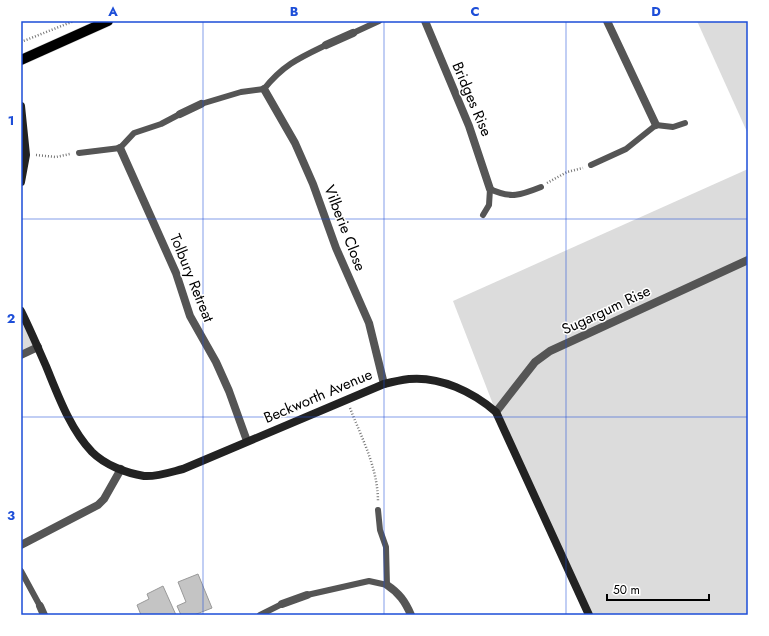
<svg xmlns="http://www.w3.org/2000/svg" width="769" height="636" font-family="Jost,sans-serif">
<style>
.green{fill:#dcdcdc}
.building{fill:#c4c4c4;stroke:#999}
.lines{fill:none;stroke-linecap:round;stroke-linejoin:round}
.primary-casing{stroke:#dbdbdb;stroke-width:11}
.path{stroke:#777;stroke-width:2.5;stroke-dasharray:1 2;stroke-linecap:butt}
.lane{stroke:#555;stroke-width:6}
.street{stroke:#555;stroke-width:8}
.secondary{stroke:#222;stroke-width:8}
.primary{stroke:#000;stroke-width:10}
.grid{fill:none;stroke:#1d4ed8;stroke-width:1;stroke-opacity:0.55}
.labels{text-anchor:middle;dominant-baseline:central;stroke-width:3;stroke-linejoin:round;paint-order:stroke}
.street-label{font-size:15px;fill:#000;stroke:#fff}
.neatline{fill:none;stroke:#1d4ed8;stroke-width:1.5}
.grid-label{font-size:13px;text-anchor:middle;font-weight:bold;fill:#1d4ed8}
</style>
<rect width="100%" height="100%" fill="#fff"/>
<g class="green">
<path d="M697,21H748V134Z"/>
<path d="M748,169V615H589L496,412L453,301Z"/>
<path d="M21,311L38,347L21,355Z"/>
</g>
<g class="building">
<path d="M198,574L212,608L194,615H181L177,606L186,602L178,582Z"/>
<path d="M163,586L176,615H141L137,605L149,599L147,594Z"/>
</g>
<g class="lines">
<defs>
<path id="primary" d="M21,60L108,21"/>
</defs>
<use href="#primary" class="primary-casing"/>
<g class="path">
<path d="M21,42L74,21"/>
<path d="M36,155L56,157L70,154"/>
<path d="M547,183L567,172L583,168"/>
<path d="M350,408C362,439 378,468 378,502"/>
</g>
<g class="lane">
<path d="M353,33L379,21"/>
<path d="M201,104L241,92L264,89C283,65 299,58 326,45"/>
<path d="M79,153L120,148L134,133L161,124L180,114"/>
<path d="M591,165L626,149L656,125L673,127L685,123"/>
<path d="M483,215L489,205L490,189C511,199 521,195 541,187"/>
<path d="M21,571L40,606"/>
<path d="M307,595L369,581L387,585L386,547L380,530L378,510"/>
<path d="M260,615L282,604"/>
</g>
<g class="street">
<path d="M425,21L469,126L490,189"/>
<path d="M607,21L656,125"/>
<path d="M326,45L353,33"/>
<path d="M264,89L295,143L313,184L336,248L369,323L384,384"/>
<path d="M180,114L201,104"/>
<path d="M120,148L176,273L190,316L216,362L229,391L247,441"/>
<path d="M21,355L38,347"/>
<path d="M496,412L535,362L550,351L748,260"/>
<path d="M21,545L98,505L104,499L121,469"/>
<path d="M387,585C399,593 405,601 411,615"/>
<path d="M282,604L307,595"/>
<path d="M40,606L44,615"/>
</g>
<g class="secondary">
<path d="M21,106L26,155L21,182"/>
<path d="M21,311C30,329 38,348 46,366C58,395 70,429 92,452C105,465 126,473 144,476C157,477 171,472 183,469L384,384C392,382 401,380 409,379C440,376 473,392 496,412L589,615"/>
</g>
<use href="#primary" class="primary"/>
</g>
<path class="grid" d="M203,21V615M384,21V615M566,21V615M21,219H748M21,417H748"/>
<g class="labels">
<g class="street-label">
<text transform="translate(472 99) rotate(67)">Bridges Rise</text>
<text transform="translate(345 228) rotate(69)">Vilberie Close</text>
<text transform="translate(192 278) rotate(68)">Tolbury Retreat</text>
<text transform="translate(606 310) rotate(-25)">Sugargum Rise</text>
<text transform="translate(318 396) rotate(-23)">Beckworth Avenue</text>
</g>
</g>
<rect width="769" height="636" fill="none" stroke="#ffffff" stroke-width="44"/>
<path d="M607 594v6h102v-6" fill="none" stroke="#000000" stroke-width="2"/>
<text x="613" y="594" font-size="12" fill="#000000" stroke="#ffffff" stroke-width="3" paint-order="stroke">50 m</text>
<rect x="22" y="22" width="725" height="592" class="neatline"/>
<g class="grid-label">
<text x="113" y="16">A</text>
<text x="294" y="16">B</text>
<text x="475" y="16">C</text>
<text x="656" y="16">D</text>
<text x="11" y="125">1</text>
<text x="11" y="323">2</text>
<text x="11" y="520">3</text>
</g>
</svg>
